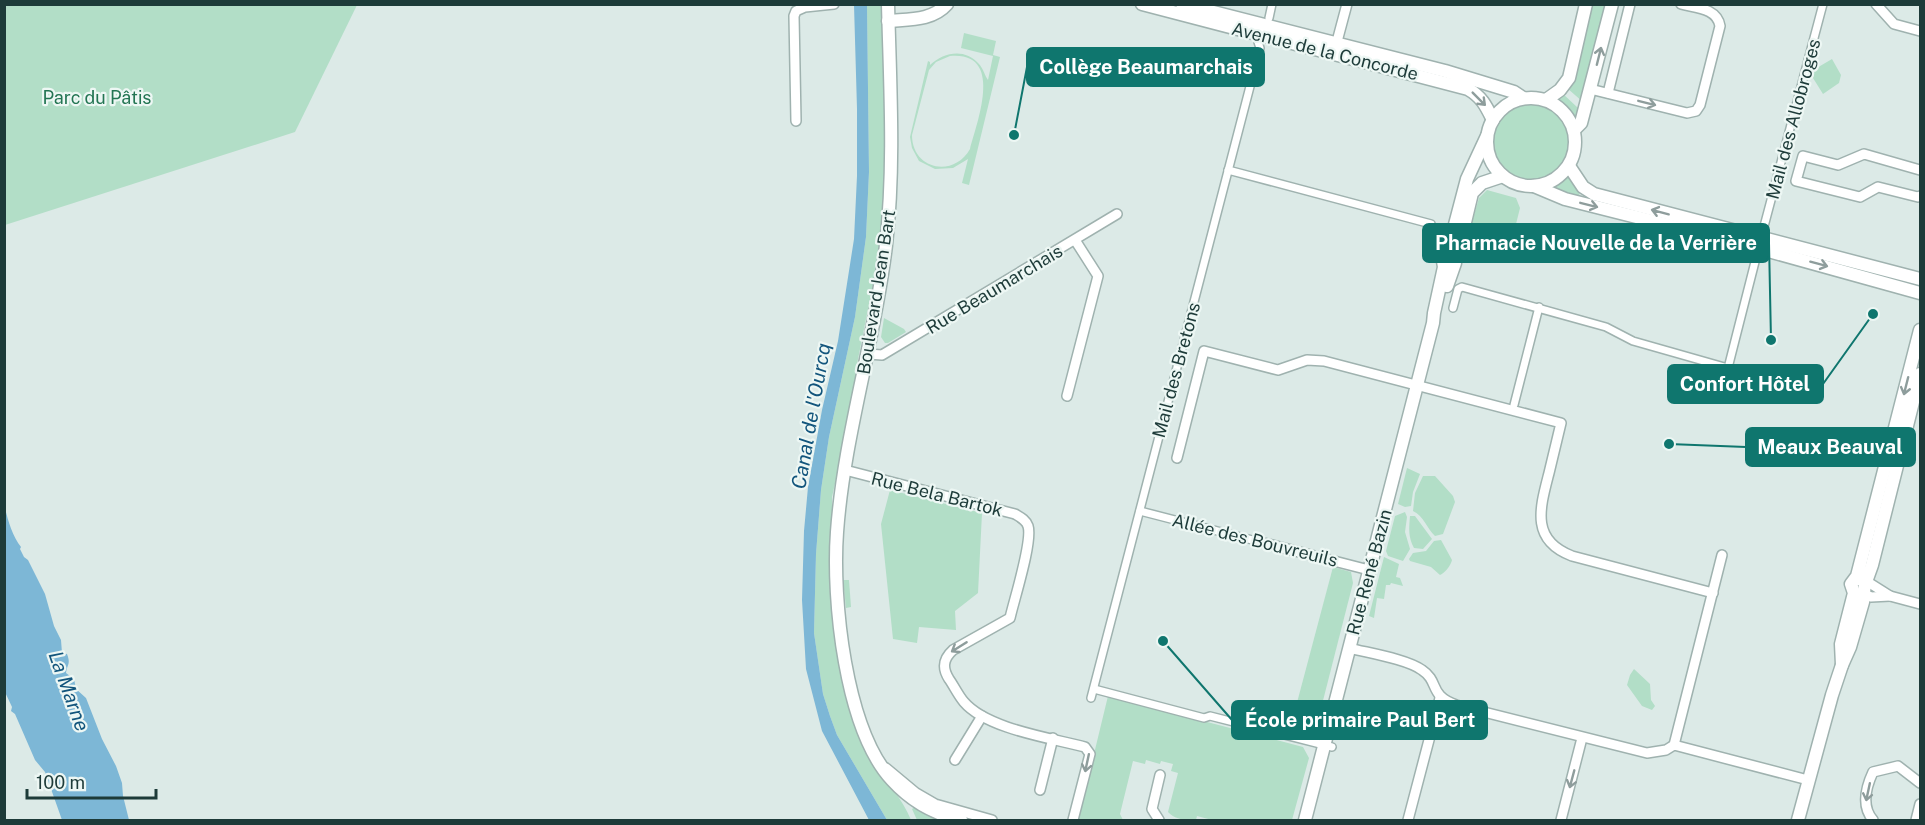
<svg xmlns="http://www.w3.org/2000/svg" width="1925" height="825" font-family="'Public Sans',sans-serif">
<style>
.green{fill:#b2dec7;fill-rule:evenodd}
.water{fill:#7db7d6}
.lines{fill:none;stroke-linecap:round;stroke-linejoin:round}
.pedestrian-casing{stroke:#9fb2af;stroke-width:10}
.minor-casing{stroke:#9fb2af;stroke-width:12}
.tertiary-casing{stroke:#9fb2af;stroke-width:15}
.pedestrian{stroke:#fff;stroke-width:7}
.minor{stroke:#fff;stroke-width:9}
.tertiary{stroke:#fff;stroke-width:12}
.oneway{stroke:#8e9d9c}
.labels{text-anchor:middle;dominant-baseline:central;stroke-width:4.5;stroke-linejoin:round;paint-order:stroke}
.street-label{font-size:18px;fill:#1d3b39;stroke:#edf7f4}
.park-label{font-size:18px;fill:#237553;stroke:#edf7f4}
.water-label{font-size:20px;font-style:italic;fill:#12557c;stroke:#edf7f4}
.leader{fill:none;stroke:#0f766e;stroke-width:2}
.callout-dot{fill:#0f766e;stroke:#edf7f4;stroke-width:2}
.callout{fill:#0f766e;stroke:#0f766e;stroke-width:2}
.callout-label{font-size:20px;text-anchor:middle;font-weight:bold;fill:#fff}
</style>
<rect width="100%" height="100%" fill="#dceae7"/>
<g class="green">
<path d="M5,4H357V5L295,132L5,225Z"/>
<path d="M867,5H882L886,164L882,243L871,309H868L855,374L859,375L832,497V507L835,508L832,565L867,752C881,776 901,795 911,820H887L837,735L830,716L823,694L814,633L816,554L821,490L829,437L855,317L866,237L869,172Z"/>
<path d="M1592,5H1607L1583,102L1567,88L1575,75Z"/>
<path d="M964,33L996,41L993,55L1000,57L969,185L962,183L968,159L953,168L935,169L919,161L912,148L910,137L928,61L930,62V65C944,52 965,48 979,64C983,68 985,76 988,80L993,56L961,48ZM950,56C1005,51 977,122 970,149C954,178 912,170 912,135L929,70L936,62Z"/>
<path d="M1832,59L1841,75L1839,83L1823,94L1813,78L1815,69Z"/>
<path d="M1562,93L1577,107L1581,109L1576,120L1557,99Z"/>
<circle cx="1531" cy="141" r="39"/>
<path d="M1568,174L1581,190L1578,198L1551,189Z"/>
<path d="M1487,190L1516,198L1520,208L1513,236L1471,225L1479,198Z"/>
<path d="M884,318L904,329L906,332L888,343H885L881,337Z"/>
<path d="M1407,468L1420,474L1413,492L1411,506L1405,507L1398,504Z"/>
<path d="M1423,476H1435L1453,496L1455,502L1443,534L1435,536C1427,529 1424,516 1413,511L1415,493Z"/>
<path d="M890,490L982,513L978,593L955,611L956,630L919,627L917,643L893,639L881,524Z"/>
<path d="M1405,512L1407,517L1405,532L1410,549L1403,561L1388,556L1386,551L1395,516Z"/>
<path d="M1410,516H1415L1432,539L1423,549L1414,548C1408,537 1409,528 1410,516Z"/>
<path d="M1441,540L1452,560C1451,565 1445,573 1440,575L1431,567L1410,561L1409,559L1413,553L1426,551L1434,541Z"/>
<path d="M1384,557L1399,564L1396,577L1400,578L1403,586L1391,583L1390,585H1386L1384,599L1377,598L1374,618L1369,616Z"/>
<path d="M1333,567L1351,572L1353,583L1316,728L1311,734L1290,729Z"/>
<path d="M843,580H849L851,607L846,608Z"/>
<path d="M1634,669L1650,684L1651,700L1655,706L1652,710L1642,706L1627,685L1630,675Z"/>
<path d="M1108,696L1303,747L1309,758L1292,820H1212L1197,816L1196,820C1186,821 1174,819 1168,812L1178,773L1171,771L1173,764L1161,761L1160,764L1146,760L1145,764L1133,761L1120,814L1123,820H1078Z"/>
<path d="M915,807L939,820H917L912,809Z"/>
</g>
<g class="water">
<path d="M854,5H867L869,172L866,237L855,317L829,437L821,490L816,554L814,633L823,694L830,716L837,735L887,820H869L822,731L806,669L802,600L804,531L808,487L822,410L838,341L854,239L857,176V109Z"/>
<path d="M5,508C8,521 13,537 21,547L20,549L24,557L28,560L45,594L54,626L61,640L62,653L67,654C71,664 67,665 66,673L74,679L76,689L86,698L102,739L116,766L122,783L123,796L129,820H62L45,772L35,760L15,714L11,711L12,707L4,690Z"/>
</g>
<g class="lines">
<defs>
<g id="pedestrian">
<path d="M1269,18L1272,4"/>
<path d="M1228,170L1431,224"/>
<path d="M1762,234L1823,4"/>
<path d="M1453,308L1458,289L1462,287L1606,327L1633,341L1728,368L1743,378L1792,391"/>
<path d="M1728,368L1757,254"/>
<path d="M1514,405L1539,307"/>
<path d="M1140,511L1260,542"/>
<path d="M1094,689L1204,718L1210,716L1332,747"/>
<path d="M1091,698L1260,48L1258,42"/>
</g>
<g id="minor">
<path d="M1876,4L1894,24L1920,31"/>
<path d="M1335,49L1347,4"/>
<path d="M1590,89L1687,113L1696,111L1700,105L1720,26C1717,8 1696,8 1681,4"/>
<path d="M1608,93L1630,4"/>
<path d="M796,121L794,16L796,11L805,7L834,4"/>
<path d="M1920,170L1864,154L1838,165L1803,156L1796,181L1860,197L1878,187L1918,197L1920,196"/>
<path d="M868,354L882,355L1117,214"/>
<path d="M1067,396L1098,276L1075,240"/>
<path d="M1177,458L1204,351L1278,370L1307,360L1324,361L1561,423C1557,439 1553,456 1549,473C1540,508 1530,540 1572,556L1713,593"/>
<path d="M845,470L1015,514C1020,517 1026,520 1028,526C1033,541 1014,600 1010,618L953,650C943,659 942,668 949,679C954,686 958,695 964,702C987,729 1051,738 1085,747L1090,754L1073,820"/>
<path d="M1260,542L1369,570"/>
<path d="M1865,583L1871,584L1890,596L1920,604"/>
<path d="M1864,594L1871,597L1890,596"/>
<path d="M1349,648C1368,653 1407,659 1422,670C1440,682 1428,695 1456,705L1647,753L1666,750L1674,745L1808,780"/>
<path d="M1674,745L1722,555"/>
<path d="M955,760L982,716"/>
<path d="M886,768L916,793L935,804L992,820"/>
<path d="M1040,790L1053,738"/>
<path d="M1159,820L1152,809L1160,775"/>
<path d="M1408,820L1440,698"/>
<path d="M1561,820L1582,738"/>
<path d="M1873,820C1861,806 1866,787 1873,772L1898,766L1920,783"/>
<path d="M1916,820L1920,804"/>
</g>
<g id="tertiary">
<path d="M888,4C890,85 895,165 886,245C875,341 844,435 837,532C832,599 845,729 892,780C911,801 934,814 961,820"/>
<path d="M1142,4L1468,89C1482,97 1486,106 1493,120"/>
<path d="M1182,4L1445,71L1514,92L1523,98"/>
<path d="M888,21C909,19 932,21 947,4"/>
<circle cx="1531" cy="142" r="44"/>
<path d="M1546,100L1560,90L1569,78L1586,4"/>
<path d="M1574,130L1581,123L1612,4"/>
<path d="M1569,166L1583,187L1594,194L1920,279"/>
<path d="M1534,186L1565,199L1747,245L1920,293"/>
<path d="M1460,243L1472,193L1482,183L1503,176"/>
<path d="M1447,286L1455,263"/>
<path d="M1864,581L1867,579L1872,565L1920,374"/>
<path d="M1842,665L1841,644L1854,593L1851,584L1857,576L1920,330"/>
<path d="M1305,820L1433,323L1434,313L1444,267L1441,249L1452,236L1467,179L1487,136"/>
<path d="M1798,820L1832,695L1842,665L1850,647L1863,602L1865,583L1861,579H1856"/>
</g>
</defs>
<use href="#pedestrian" class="pedestrian-casing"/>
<use href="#minor" class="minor-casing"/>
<use href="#tertiary" class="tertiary-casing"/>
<use href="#pedestrian" class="pedestrian"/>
<use href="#minor" class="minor"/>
<use href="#tertiary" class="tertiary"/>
</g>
<defs><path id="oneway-shaft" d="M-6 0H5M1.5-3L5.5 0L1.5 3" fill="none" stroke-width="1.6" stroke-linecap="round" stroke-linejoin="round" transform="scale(1.5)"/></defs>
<g class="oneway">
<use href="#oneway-shaft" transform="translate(1599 56) rotate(-76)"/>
<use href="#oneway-shaft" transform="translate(1479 99) rotate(45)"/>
<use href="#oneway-shaft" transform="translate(1647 103) rotate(14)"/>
<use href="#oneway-shaft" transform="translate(1589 205) rotate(14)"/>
<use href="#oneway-shaft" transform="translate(1660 212) rotate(-165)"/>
<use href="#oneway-shaft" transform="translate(1819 264) rotate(15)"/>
<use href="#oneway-shaft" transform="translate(1906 386) rotate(104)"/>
<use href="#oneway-shaft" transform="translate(959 647) rotate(148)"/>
<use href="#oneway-shaft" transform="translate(1087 763) rotate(102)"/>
<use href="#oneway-shaft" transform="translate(1572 779) rotate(105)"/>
<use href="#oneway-shaft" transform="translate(1868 792) rotate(102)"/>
</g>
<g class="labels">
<g class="street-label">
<text transform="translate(1325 51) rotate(14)">Avenue de la Concorde</text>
<text transform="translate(1793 119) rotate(-75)">Mail des Allobroges</text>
<text transform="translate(994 289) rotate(-31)">Rue Beaumarchais</text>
<text transform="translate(876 292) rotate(-81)">Boulevard Jean Bart</text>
<text transform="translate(1176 370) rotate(-75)">Mail des Bretons</text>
<text transform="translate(937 494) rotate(14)">Rue Bela Bartok</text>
<text transform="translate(1255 540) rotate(14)">Allée des Bouvreuils</text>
<text transform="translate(1369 572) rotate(-75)">Rue René Bazin</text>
</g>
<g class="park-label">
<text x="97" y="97">Parc du Pâtis</text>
</g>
<g class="water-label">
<text transform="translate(811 416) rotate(-80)">Canal de l'Ourcq</text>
<text transform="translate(69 691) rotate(70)">La Marne</text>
</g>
</g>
<path class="leader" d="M1014 135L1027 67M1771 340L1769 243M1873 314L1823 384M1669 444L1746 447M1163 641L1232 720"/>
<g class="callout-dot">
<circle cx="1014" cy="135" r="6"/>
<circle cx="1771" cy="340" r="6"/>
<circle cx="1873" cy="314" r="6"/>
<circle cx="1669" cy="444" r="6"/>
<circle cx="1163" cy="641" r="6"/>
</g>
<g class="callout">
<rect x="1027" y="48" width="237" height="38" rx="6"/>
<rect x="1423" y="224" width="346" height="38" rx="6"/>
<rect x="1668" y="365" width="155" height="38" rx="6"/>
<rect x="1746" y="428" width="169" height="38" rx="6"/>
<rect x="1232" y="701" width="255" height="38" rx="6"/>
</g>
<g class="callout-label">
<text x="1146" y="74">Collège Beaumarchais</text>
<text x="1596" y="250">Pharmacie Nouvelle de la Verrière</text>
<text x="1745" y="391">Confort Hôtel</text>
<text x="1830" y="454">Meaux Beauval</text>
<text x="1360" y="727">École primaire Paul Bert</text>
</g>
<rect width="1925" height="825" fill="none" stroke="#1d3b39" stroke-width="12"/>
<path d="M27 789v9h129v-9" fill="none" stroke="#1d3b39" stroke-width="3"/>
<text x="36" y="789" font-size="18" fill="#1d3b39" stroke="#edf7f4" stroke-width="4.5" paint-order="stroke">100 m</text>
</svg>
